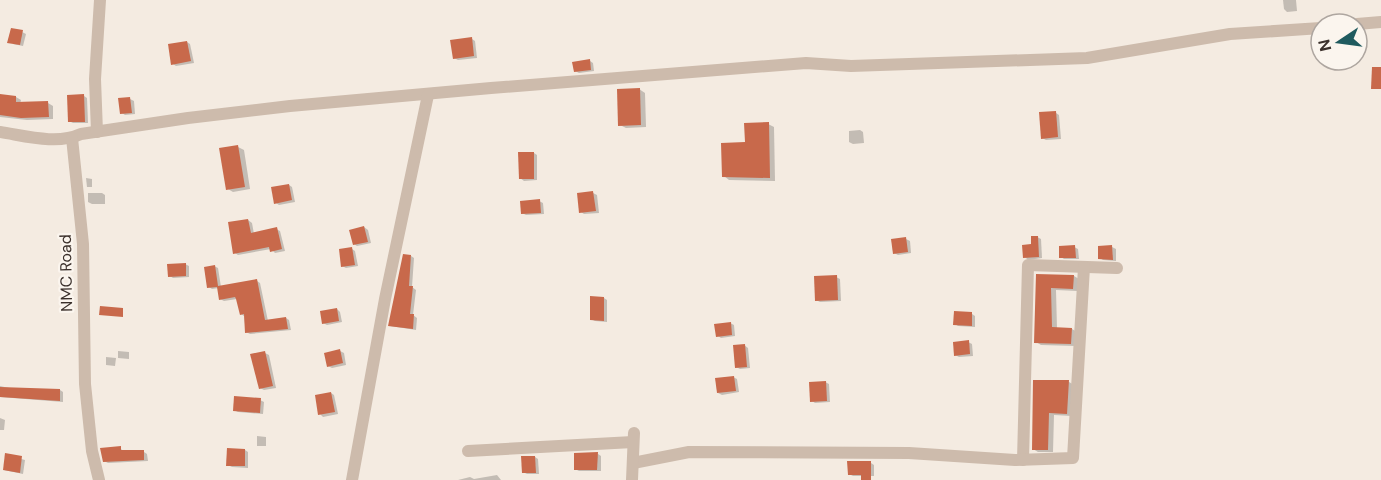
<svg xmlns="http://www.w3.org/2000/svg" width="1381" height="480" font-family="'DM Sans',sans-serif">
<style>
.shadow{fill:#0003}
.building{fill:#c8694b}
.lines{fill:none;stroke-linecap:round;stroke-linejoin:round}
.minor{stroke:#cdbbac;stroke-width:12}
.labels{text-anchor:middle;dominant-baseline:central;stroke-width:4.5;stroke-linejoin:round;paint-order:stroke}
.street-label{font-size:16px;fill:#3b302b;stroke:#fbf5ee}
</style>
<rect width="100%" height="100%" fill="#f4ebe1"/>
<g class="shadow">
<path d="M1283,0H1296L1297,11L1287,12L1284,9Z"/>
<path d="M22,32L26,34L23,46L13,44Z"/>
<path d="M472,39L475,41L477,58L458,60L454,58Z"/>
<path d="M187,42L190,44L194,63L176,66L173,64Z"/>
<path d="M590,61L593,63L594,71L579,73L575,71Z"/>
<path d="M639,89L645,93L646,127L626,128L620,125Z"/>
<path d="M0,96L16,97L21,100L20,104L48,103L53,106V119L27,120L0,117Z"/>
<path d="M84,96L87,98L88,123H73L69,121Z"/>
<path d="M130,99L134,101L135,114L125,115L122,113Z"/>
<path d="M1056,113L1059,115L1061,139L1046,140L1042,138Z"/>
<path d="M768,124L774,127L775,181L729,180L724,176Z"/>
<path d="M860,130L863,132L864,143L853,144L849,142V131Z"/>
<path d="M238,147L244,150L250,189L233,192L228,189Z"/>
<path d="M534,153L537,155V180L524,181L520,178Z"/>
<path d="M86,178L92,179V187H87Z"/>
<path d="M289,185L292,187L295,202L279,205L276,203Z"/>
<path d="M88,193H102L105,195V204H92L88,202Z"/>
<path d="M593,193L597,195L599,213L584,214L581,212Z"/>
<path d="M539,201L543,203L544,214L526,215L522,213Z"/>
<path d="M248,220L252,223L254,234L276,229L280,231L285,251L275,253L271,249L238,255L235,253Z"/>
<path d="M364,227L368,230L371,243L357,246L354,244Z"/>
<path d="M1037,237L1041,239L1042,258L1028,260L1025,257Z"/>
<path d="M906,239L910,241L911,253L898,255L894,253Z"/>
<path d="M1074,247L1078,249L1079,259H1064L1061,257Z"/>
<path d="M1112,247L1116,249V261L1103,260L1100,258Z"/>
<path d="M352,249L355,251L358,266L346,268L342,266Z"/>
<path d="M411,256L414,258L412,287L416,290L413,315L417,318L416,330L390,326Z"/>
<path d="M185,264L189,266V277L173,278L170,276Z"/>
<path d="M214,266L218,268L221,287L257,281L260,283L268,321L286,318L289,320L291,330L250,334L246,332L244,316L241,314L237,299L224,301L220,299L219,288L212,289L209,287Z"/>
<path d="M1037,275L1074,276L1079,279L1078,291L1056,290L1057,329H1072L1077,332L1076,346L1041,345L1036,342Z"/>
<path d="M836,277L840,279L841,301L820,302L816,300Z"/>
<path d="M604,298L607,300V322L595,321L591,319Z"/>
<path d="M337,309L340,312L342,322L327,325L323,323Z"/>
<path d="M972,314L975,316V327L958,326L955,324Z"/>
<path d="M730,323L734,325L735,336L721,338L718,336Z"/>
<path d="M968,342L972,344L973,356L959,357L955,355Z"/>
<path d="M744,345L748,348L750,368L740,369L736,367Z"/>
<path d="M118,351L129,352V359L118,358Z"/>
<path d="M340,351L344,353L346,365L332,368L328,366Z"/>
<path d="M265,353L269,355L276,388L264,390L260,388Z"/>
<path d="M106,357L116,358L115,366L106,365Z"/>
<path d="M733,377L737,379L739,392L722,395L718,393Z"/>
<path d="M1035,381L1069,382L1074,385L1072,416L1054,415L1053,452H1038L1033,449Z"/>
<path d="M825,382L829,384L830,402L815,403L812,401Z"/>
<path d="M0,386L9,388L60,390L63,392V402L0,397Z"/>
<path d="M331,393L334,395L338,414L323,417L320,414Z"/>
<path d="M260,400L264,402L263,414L238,412L234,410Z"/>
<path d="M0,418L5,420L4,430H0Z"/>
<path d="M257,436L266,437V446H257Z"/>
<path d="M120,448L124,452H144L147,454L148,461L108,463L104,461Z"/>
<path d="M245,450L248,452V468L232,467L228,465Z"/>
<path d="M598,454L601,456V471H579L575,469V455Z"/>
<path d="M7,455L25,460L23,474L4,470Z"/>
<path d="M535,457L538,459L539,474H527L523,472Z"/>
<path d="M871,463L874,465V476H853L849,474Z"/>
<path d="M497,475L501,480H458L470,477L474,479Z"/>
</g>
<g class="building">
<path d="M11,28L23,30L20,45L7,43Z"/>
<path d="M472,37L474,56L453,59L450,40Z"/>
<path d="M187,41L191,61L171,65L168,44Z"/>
<path d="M590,59L591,70L574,72L572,62Z"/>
<path d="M1372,67H1381V89H1371Z"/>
<path d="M640,88L641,125L618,126L617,89Z"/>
<path d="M0,94L16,96V102L48,101L49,117L21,118L0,115Z"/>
<path d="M84,94L85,122H68L67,95Z"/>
<path d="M130,97L132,113L120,114L118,98Z"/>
<path d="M1056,111L1058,137L1041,139L1039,112Z"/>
<path d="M769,122L770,178L722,177L721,143L745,142L744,123Z"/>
<path d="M238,145L245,187L226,190L219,148Z"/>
<path d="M518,152H534V179H519Z"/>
<path d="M289,184L292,200L274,204L271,187Z"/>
<path d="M593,191L596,211L579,213L577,193Z"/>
<path d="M540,199L541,213L521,214L520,201Z"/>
<path d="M248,219L251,233L277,227L282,249L270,252L269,247L233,254L228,222Z"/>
<path d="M364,226L368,242L353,245L349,230Z"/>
<path d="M1031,236H1038L1039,257L1023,258L1022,245L1031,244Z"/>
<path d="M906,237L908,252L893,254L891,239Z"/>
<path d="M1075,245L1076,258H1059V246Z"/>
<path d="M1112,245L1113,260L1098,259V246Z"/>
<path d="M352,247L355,265L341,267L339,249Z"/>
<path d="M403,254L411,255L409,286H413L410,314H414L413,329L388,326Z"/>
<path d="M186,263V276L168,277L167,264Z"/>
<path d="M215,265L218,286L257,279L265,320L286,317L288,329L245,333L244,314L240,315L236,299L235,297L219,300L217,287L207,288L204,267Z"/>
<path d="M1036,274L1074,275L1073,289L1051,288L1052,327L1072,328L1071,344L1034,343Z"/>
<path d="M837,275L838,300L815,301L814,276Z"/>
<path d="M590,296L604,297V321L590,320Z"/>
<path d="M100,306L123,308V317L99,315Z"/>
<path d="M337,308L339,321L322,324L320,311Z"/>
<path d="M954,311L972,312V326L953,325Z"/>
<path d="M731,322L732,335L716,337L714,324Z"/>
<path d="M969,340L970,354L954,356L953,342Z"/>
<path d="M745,344L747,367L735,368L733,345Z"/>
<path d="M340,349L343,363L327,367L324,353Z"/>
<path d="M265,351L273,386L259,389L250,354Z"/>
<path d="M734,376L736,391L717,393L715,378Z"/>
<path d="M1033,380H1069L1067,414L1049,413L1048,450H1032Z"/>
<path d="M826,381L827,401L810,402L809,382Z"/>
<path d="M0,387L60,389V401L0,397Z"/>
<path d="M331,392L335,412L318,415L315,395Z"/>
<path d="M234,396L261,398L260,413L233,411Z"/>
<path d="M121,446V450H144V460L103,462L100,448Z"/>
<path d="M227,448L245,449V466H226Z"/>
<path d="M598,452L597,470H574V453Z"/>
<path d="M5,453L22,456L20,473L3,470Z"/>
<path d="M521,456H535L536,473H522Z"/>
<path d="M847,461H871V480H861V475H848Z"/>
</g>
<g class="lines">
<g class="minor">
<path d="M1357,24L1381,22"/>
<path d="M0,132C26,136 57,145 81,134L188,118L290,106L491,88L806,63L851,66L1087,58L1230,34L1321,28"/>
<path d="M97,132L95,79L100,0"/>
<path d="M72,138L83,244L85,384L92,451L99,480"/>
<path d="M468,451L633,442"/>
<path d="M1023,460L1028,265L1117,268"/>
<path d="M633,463L689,452L909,453L1015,460L1073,458L1084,267"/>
<path d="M352,480L385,299L428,95"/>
<path d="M632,480L634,433"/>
</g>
</g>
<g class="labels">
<g class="street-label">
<text transform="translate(66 273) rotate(-91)">NMC Road</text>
</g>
</g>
<g transform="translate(1339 42) rotate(257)"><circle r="28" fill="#fbf5ee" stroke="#aea6a0" stroke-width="1.5"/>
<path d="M0-4.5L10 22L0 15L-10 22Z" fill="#1f5a5e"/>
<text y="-9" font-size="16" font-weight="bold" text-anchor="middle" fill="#3b302b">N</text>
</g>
</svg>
